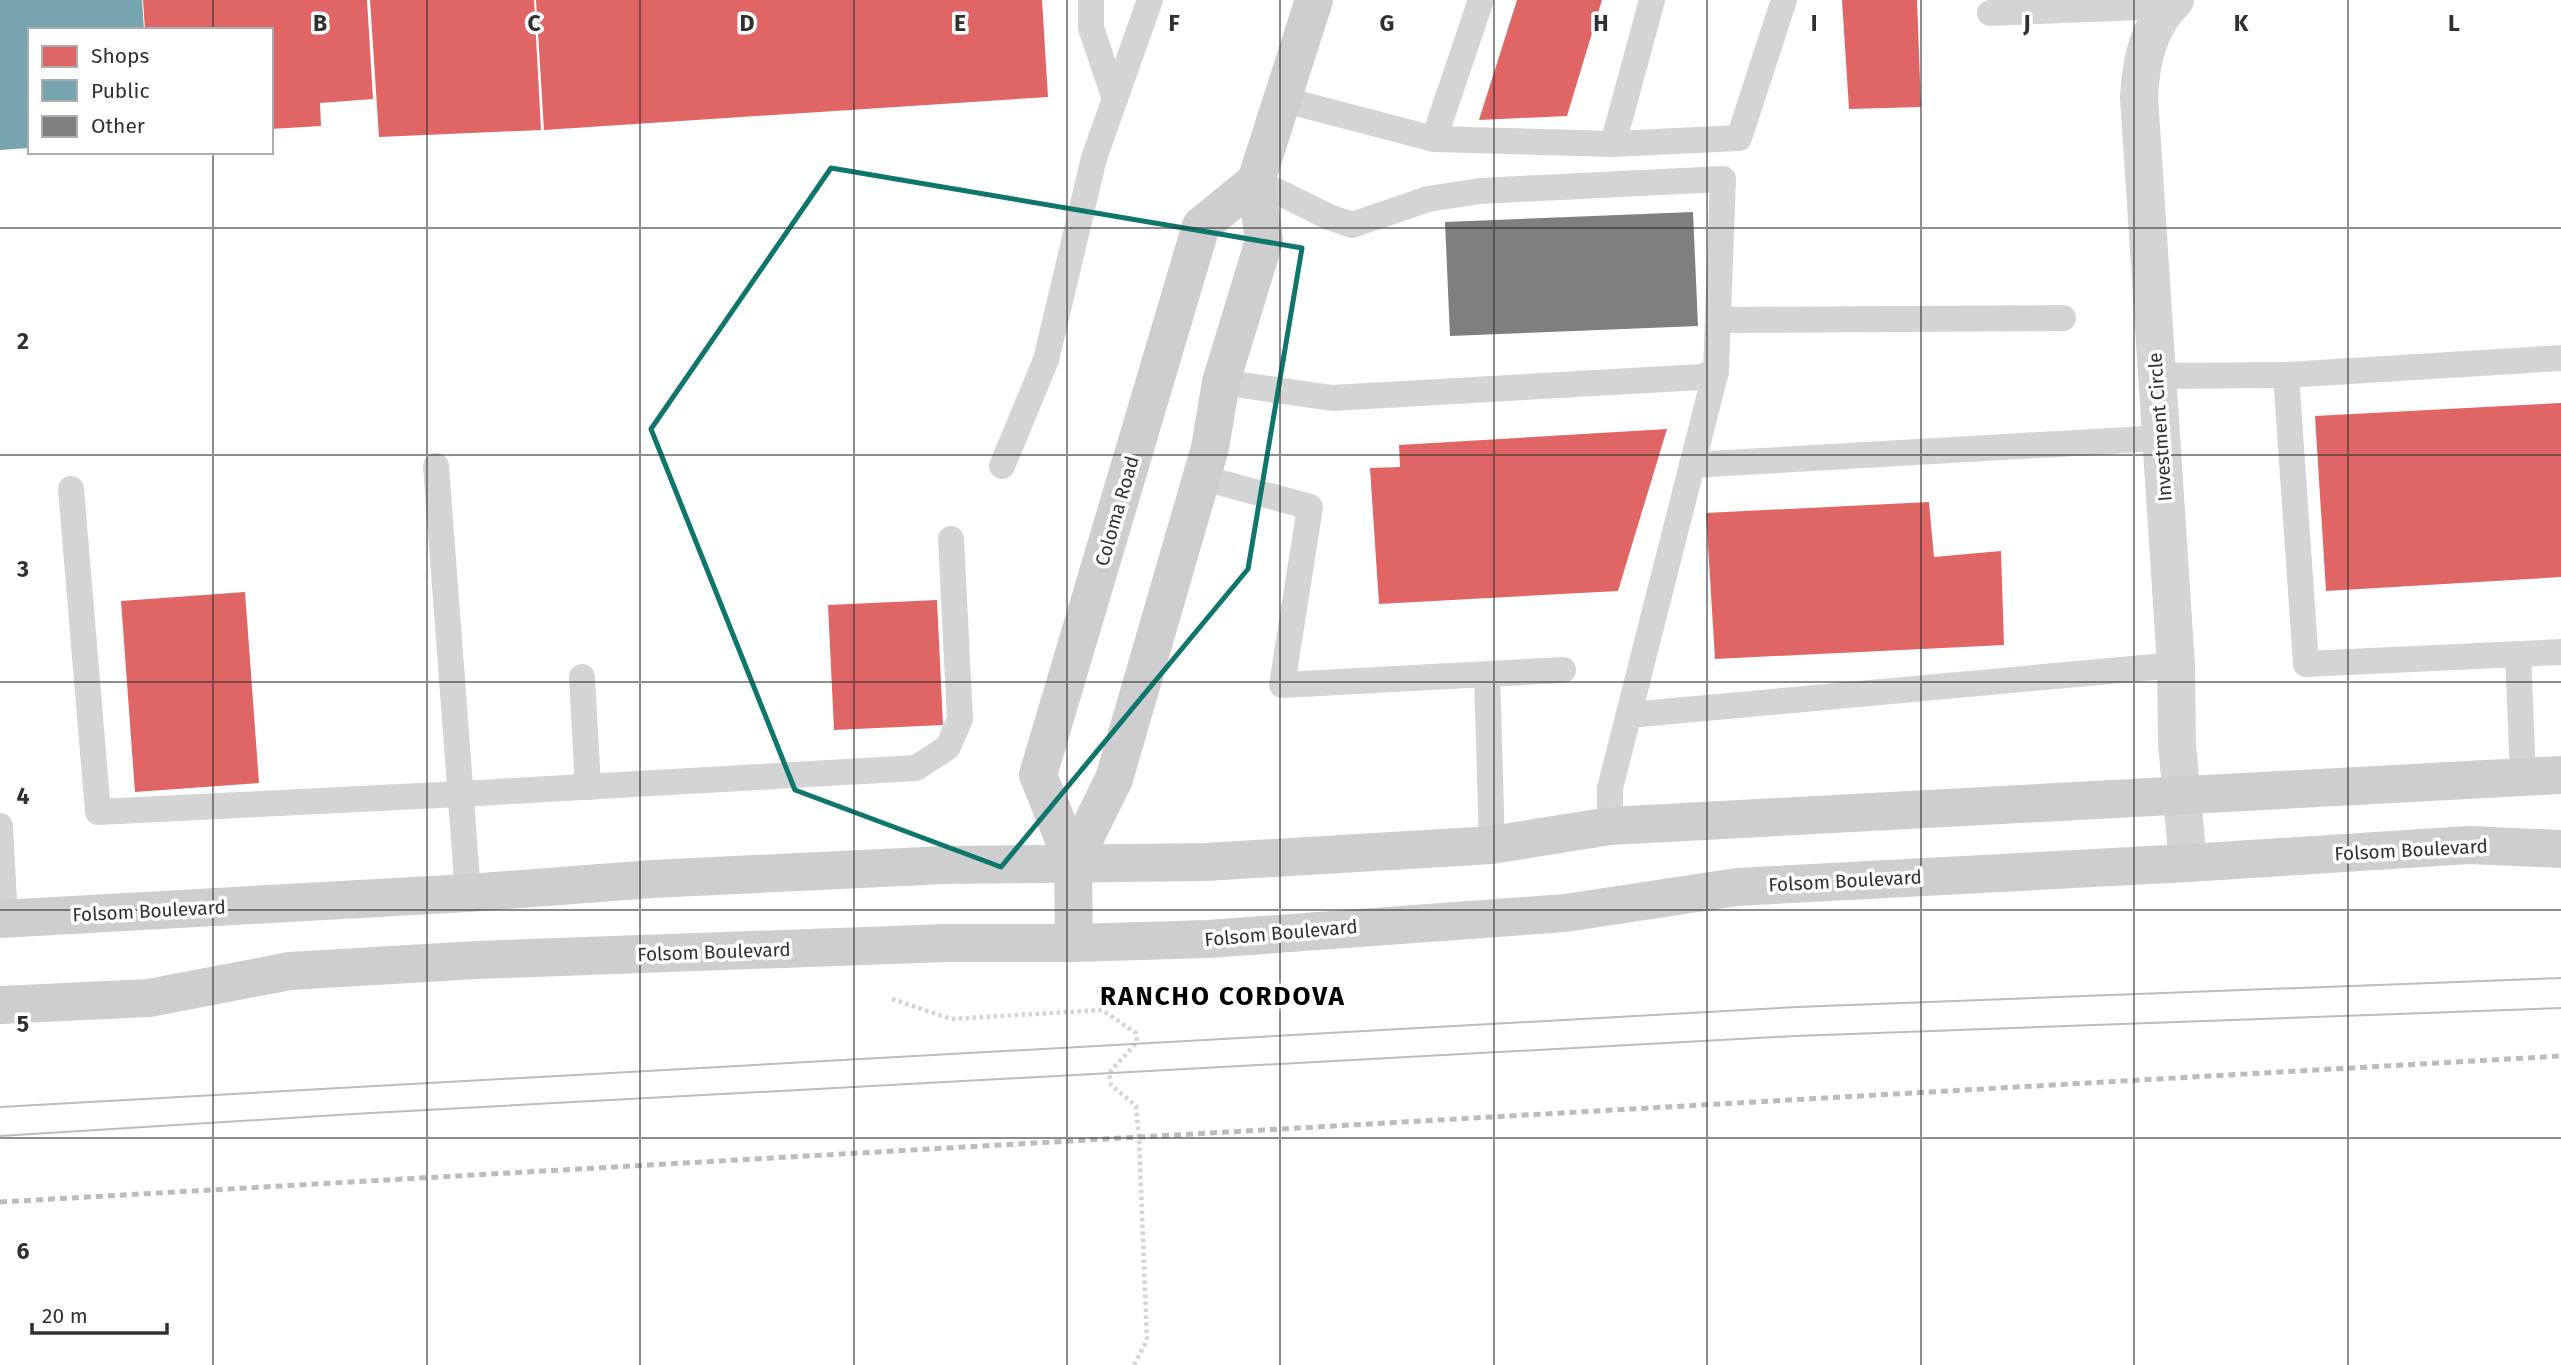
<svg xmlns="http://www.w3.org/2000/svg" width="2561" height="1365" font-family="'Fira Sans',sans-serif">
<style>
.shops{fill:#e06666}
.public{fill:#76a5af}
.building{fill:#7f7f7f}
.lines{fill:none;stroke-linecap:round;stroke-linejoin:round}
.path{stroke:#d4d4d4;stroke-width:4.5;stroke-dasharray:3.5 3.5;stroke-linecap:butt}
.lane{stroke:#d4d4d4;stroke-width:26}
.street{stroke:#d4d4d4;stroke-width:38}
.secondary{stroke:#cecece;stroke-width:38}
.tram{stroke:#bcbcbc;stroke-width:2}
.rail{stroke:#bcbcbc;stroke-width:5;stroke-dasharray:7 5;stroke-linecap:butt}
.marked{fill:none;stroke:#0f766e;stroke-width:5;stroke-linejoin:round}
.grid{fill:none;stroke:#303030;stroke-width:2;stroke-opacity:0.55}
.labels{text-anchor:middle;dominant-baseline:central;stroke-width:7;stroke-linejoin:round;paint-order:stroke}
.street-label{font-size:19px;fill:#303030;stroke:#fff}
.district-label{font-size:26px;font-weight:bold;letter-spacing:2px;fill:#000;stroke:#fff}
.grid-label{font-size:23px;text-anchor:middle;font-weight:bold;fill:#303030;stroke:#fff;stroke-width:7;stroke-linejoin:round;paint-order:stroke}
</style>
<rect width="100%" height="100%" fill="#fff"/>
<g class="shops">
<path d="M143,0H367L373,99L320,103L321,126L271,129V30H145Z"/>
<path d="M370,0H534L541,130L379,137Z"/>
<path d="M536,0H1042L1048,97L544,130Z"/>
<path d="M1517,0H1602L1567,116L1479,120Z"/>
<path d="M1842,0H1917L1921,107L1849,109Z"/>
<path d="M2561,403V577L2326,591L2315,416Z"/>
<path d="M1667,429L1618,591L1379,604L1370,468L1400,467L1399,445Z"/>
<path d="M1929,502L1934,557L2001,551L2004,645L1715,659L1706,513Z"/>
<path d="M245,592L259,783L135,792L121,601Z"/>
<path d="M937,600L943,725L834,730L828,605Z"/>
</g>
<path class="public" d="M0,0H142L144,30H30V148L0,150Z"/>
<path class="building" d="M1693,212L1698,326L1450,336L1445,222Z"/>
<g class="lines">
<g class="path">
<path d="M1099,990L1102,1010"/>
<path d="M892,999L951,1019L1102,1010L1136,1033L1137,1042L1109,1073L1111,1085L1136,1106L1139,1139L1147,1340L1134,1365"/>
</g>
<g class="lane">
<path d="M1091,0V28L1115,99"/>
<path d="M1990,13L2168,6"/>
<path d="M1281,99L1434,139L1613,144L1652,0"/>
<path d="M1434,139L1481,0"/>
<path d="M1613,144L1739,138L1784,0"/>
<path d="M1256,181L1329,217L1352,225L1428,199L1480,191L1723,179L1716,371L1610,788V826"/>
<path d="M1718,320L2063,318"/>
<path d="M2286,375L2306,664L2561,652"/>
<path d="M2157,376L2286,375L2561,358"/>
<path d="M1221,382L1332,398L1701,377L1716,371"/>
<path d="M1692,465L2161,438"/>
<path d="M436,466L468,893"/>
<path d="M1002,466L1046,360L1094,158L1150,0"/>
<path d="M1200,477L1310,507L1282,685L1563,670"/>
<path d="M71,489L98,812L460,794L916,768L948,747L960,719L951,539"/>
<path d="M2518,654L2523,776"/>
<path d="M1487,674L1492,845"/>
<path d="M582,677L588,787"/>
<path d="M1629,715L2176,665"/>
<path d="M0,826L5,919"/>
</g>
<path class="street" d="M2175,0C2148,26 2141,61 2139,97L2176,665L2177,744L2188,863"/>
<g class="secondary">
<path d="M1073,862L1114,779L1210,448L1221,382L1264,241L1256,181L1314,0"/>
<path d="M0,919L468,893L652,879L944,865L1206,862L1492,845L1610,826L2561,775"/>
<path d="M1074,943L1073,862L1038,775L1201,226L1256,181"/>
<path d="M0,1005L149,998L290,971L477,960L946,943H1074L1208,939L1565,913L1737,887L2188,863L2469,845L2561,849"/>
</g>
<g class="tram">
<path d="M0,1107L1797,1007L2561,978"/>
<path d="M0,1136L353,1114L1795,1036L2561,1008"/>
</g>
<path class="rail" d="M0,1202L2561,1056"/>
</g>
<path class="marked" d="M831,168L1302,248L1248,569L1001,867L795,790L651,429Z"/>
<path class="grid" d="M213,0V30M427,0V1365M640,0V1365M854,0V1365M1067,0V1365M1280,0V1365M1494,0V1365M1707,0V1365M1921,0V1365M2134,0V1365M2348,0V1365M213,152V1365M0,228H2561M0,455H2561M0,682H2561M0,910H2561M0,1138H2561"/>
<g class="labels">
<g class="street-label">
<text transform="translate(2160 427) rotate(-94)">Investment Circle</text>
<text transform="translate(1117 511) rotate(-74)">Coloma Road</text>
<text transform="translate(2411 850) rotate(-3)">Folsom Boulevard</text>
<text transform="translate(1845 881) rotate(-3)">Folsom Boulevard</text>
<text transform="translate(149 911) rotate(-3)">Folsom Boulevard</text>
<text transform="translate(1281 933) rotate(-5)">Folsom Boulevard</text>
<text transform="translate(714 952) rotate(-2)">Folsom Boulevard</text>
</g>
<g class="district-label">
<text x="1223" y="996">RANCHO CORDOVA</text>
</g>
</g>
<g class="grid-label">
<text x="320" y="31">B</text>
<text x="534" y="31">C</text>
<text x="747" y="31">D</text>
<text x="960" y="31">E</text>
<text x="1174" y="31">F</text>
<text x="1387" y="31">G</text>
<text x="1601" y="31">H</text>
<text x="1814" y="31">I</text>
<text x="2027" y="31">J</text>
<text x="2241" y="31">K</text>
<text x="2454" y="31">L</text>
<text x="23" y="349">2</text>
<text x="23" y="577">3</text>
<text x="23" y="804">4</text>
<text x="23" y="1032">5</text>
<text x="23" y="1259">6</text>
</g>
<rect x="28" y="28" width="245" height="126" fill="#ffffff" stroke="#acacac" stroke-width="2"/>
<rect x="42" y="46" width="35" height="21" fill="#e06666" stroke="#acacac" stroke-width="2"/>
<text x="91" y="63" font-size="21" fill="#303030">Shops</text>
<rect x="42" y="80" width="35" height="21" fill="#76a5af" stroke="#acacac" stroke-width="2"/>
<text x="91" y="98" font-size="21" fill="#303030">Public</text>
<rect x="42" y="116" width="35" height="21" fill="#7f7f7f" stroke="#acacac" stroke-width="2"/>
<text x="91" y="133" font-size="21" fill="#303030">Other</text>
<path d="M32 1323v10h135v-10" fill="none" stroke="#303030" stroke-width="3.5"/>
<text x="42" y="1323" font-size="21" fill="#303030" stroke="#ffffff" stroke-width="5" paint-order="stroke">20 m</text>
</svg>
